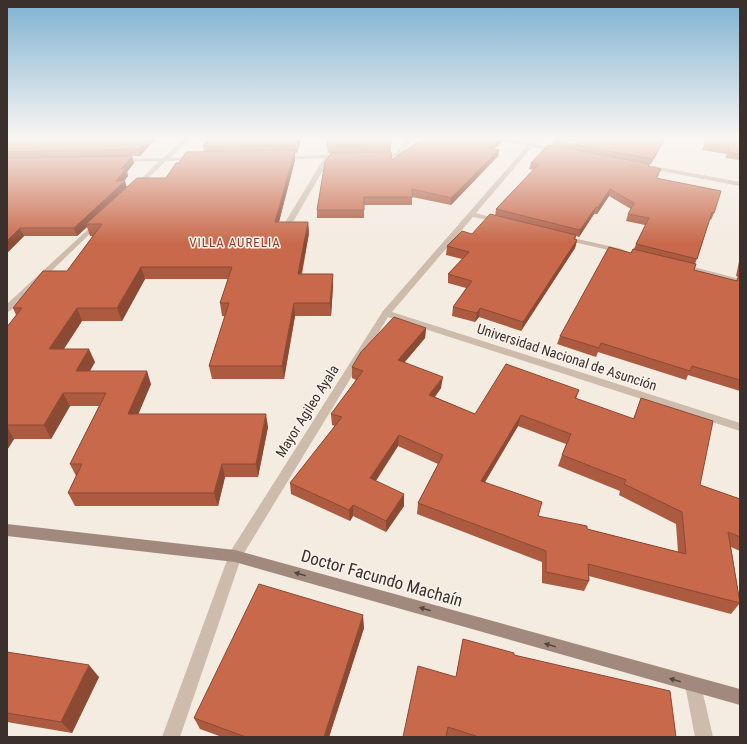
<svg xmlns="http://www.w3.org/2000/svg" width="747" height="744" font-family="'Roboto Condensed',sans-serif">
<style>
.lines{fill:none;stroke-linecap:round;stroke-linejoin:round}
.street{fill:#cdbbac;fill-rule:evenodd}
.secondary{fill:#a18a7d;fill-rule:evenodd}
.wall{fill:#ac5a40;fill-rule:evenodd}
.shaded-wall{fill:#8c4a34}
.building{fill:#c8694b;stroke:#8c4a34;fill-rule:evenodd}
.oneway{fill:#544640}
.labels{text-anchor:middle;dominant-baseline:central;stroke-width:3;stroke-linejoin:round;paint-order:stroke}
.far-neighbourhood-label{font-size:13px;letter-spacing:1px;fill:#8c3b22;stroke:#fbf5ee}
.street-label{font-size:14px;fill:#3b302b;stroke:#fbf5ee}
.near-street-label{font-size:17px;fill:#3b302b;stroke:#fbf5ee}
</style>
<rect width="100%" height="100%" fill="#f4ebe1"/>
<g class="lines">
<g class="street">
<path d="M183,139H189L170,158L195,157L197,158V160L166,161L138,188H134V186L159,161L121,162L118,160L119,159L163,158Z"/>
<path d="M407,139H413L400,156L379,158L376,156L379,154L396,153Z"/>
<path d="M496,139H508L530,143L533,139H539L535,144L561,150L558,152L532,147L476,213L501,220V222L473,217L392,312L740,423V431L388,317L241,558L180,737H162L230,552L383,311L527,146Z"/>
<path d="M341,154L344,156L343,157L330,158L289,229L285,231H282L281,229L324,158L283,160L281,159V157Z"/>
<path d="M648,165L740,182V186L646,168V166Z"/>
<path d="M98,221L100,222V224L10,311L7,312V304L96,222Z"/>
<path d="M560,235L622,249L626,251L622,253L560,239Z"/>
<path d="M679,264H682L740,279V283L679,268Z"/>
<path d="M693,677L699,679L701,685L713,737H695L685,685L687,679Z"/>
</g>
<path class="secondary" d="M7,524L235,550L740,689V705L235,562L7,536Z"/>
</g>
<g class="wall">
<path d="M155,139L140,156H132L134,163L127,172L128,176L124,181L127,187L166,178L179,163L204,152L203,146L208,139H301L297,153H295V160L279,222H308L309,233L302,274L333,286L331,316H295L284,379H212L209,366L225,316H222L220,303L228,279H145L122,321H82L64,349L95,362L90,371L151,384L138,414L268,427L258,477H225L218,506H75L68,493L76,476L70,464L99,406H70L51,439H14L7,450V327L16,315L13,308L67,271L93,236H90L87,227L77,236H24L7,253V141Z"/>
<path d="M391,139V152L328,153L327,145Z"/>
<path d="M422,139H502V142L494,149L499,150L498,156L451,205L412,197V205H364V218H317V210Z"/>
<path d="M665,139L651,164L552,146L553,141Z"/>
<path d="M706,139H740V160L725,158L727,154L702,150Z"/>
<path d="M531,163L649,166L659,175L657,178L714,213L711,220L710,219L695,264L694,270L736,281L738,277L736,276L740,257V391L688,375L686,380L598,352L596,357L557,344L560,336L634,249L636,244L645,225L626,221L628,214L631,209L609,196L597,214H594L579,237L576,236L575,239L577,240L575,248L521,331L479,317L475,322L452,316L453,307L466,288L448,283V274L462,259L446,255L447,246L472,234L495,216L496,209L533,170L529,169Z"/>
<path d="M426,328L425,338L404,363L441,388L435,397L475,414L579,390L576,399L633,419L641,398L700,485L740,499V551L731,547L740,603L731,614L589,576V581L584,591L542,583V562L417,514L418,503L438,464L398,446L376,481L404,506L386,532L353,516L350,521L291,494L290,483L335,426L332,425L331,414L356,380L352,378V367ZM518,426L566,444L558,466L620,491L619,495L676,524L678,552L587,529L538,516L485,482Z"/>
<path d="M364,628L329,737H222L200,729L194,718Z"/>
<path d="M463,639L514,655L676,737H403L456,677Z"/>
<path d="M7,652L99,677L72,733L7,722Z"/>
</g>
<g class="shaded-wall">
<path d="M148,139H155L140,156L139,149Z"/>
<path d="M298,139H301L297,153V145Z"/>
<path d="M498,139H502V142L487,154L488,148Z"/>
<path d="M664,139H665L651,164L653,159Z"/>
<path d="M295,150V160L276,233L275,222Z"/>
<path d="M499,150L498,156L451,205V198Z"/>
<path d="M132,156L134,163L127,172L128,176L120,185L125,181L127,189L86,224L87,227L77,236L74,228L116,181L121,169Z"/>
<path d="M610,189L609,196L597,214L598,207Z"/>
<path d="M596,207L594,214L579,237L580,230Z"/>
<path d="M308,222L309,233L299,286L298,274Z"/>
<path d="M20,228L24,236L7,253V241Z"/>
<path d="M576,235L574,244L577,240L575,248L521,331L523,322Z"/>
<path d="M141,267L145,279L122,321L117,308Z"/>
<path d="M333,274V286L331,316L330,303Z"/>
<path d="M294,303L295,316L284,379L282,366Z"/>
<path d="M77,308L82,321L55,362L49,349Z"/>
<path d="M480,308L479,317L475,322L477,313Z"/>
<path d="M426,328L425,338L397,371L398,360Z"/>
<path d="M89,349L95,362L82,384L76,371Z"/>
<path d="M147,371L151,384L133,427L128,414Z"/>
<path d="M443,377L441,388L428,406L429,395Z"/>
<path d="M63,393L70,406L51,439L44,425Z"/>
<path d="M266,414L268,427L258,477L256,464Z"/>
<path d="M521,415L518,426L479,492L481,481Z"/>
<path d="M7,427L14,439L7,450Z"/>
<path d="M399,435L398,446L370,489V478Z"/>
<path d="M222,464L225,477L218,506L214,493Z"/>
<path d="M404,494V506L386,532V521Z"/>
<path d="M353,505V516L350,521L349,510Z"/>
<path d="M363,615L364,628L329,737H324Z"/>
<path d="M89,665L99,677L72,733L61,722Z"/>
</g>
<g class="building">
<path d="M10,139H148L139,149L7,152V141Z"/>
<path d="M208,139H298L297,145L203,146Z"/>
<path d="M328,139H391V144L327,145Z"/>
<path d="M422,139H498L488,148L499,150L451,198L412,189L413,197H364V210H317L325,162L331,153L391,152L392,160Z"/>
<path d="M555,139H664L653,159L553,141Z"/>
<path d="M706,139H740V154L728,152L729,147L704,143Z"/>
<path d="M548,145L650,164L648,166L661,169L656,178L721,191L714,213L712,212L697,259L636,244L649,218L628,214L634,203L610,189L598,207H596L580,230L496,209L539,164L531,163Z"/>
<path d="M295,150L275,222H308L298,274H333L330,303H294L282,366H209L229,303H220L232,267H141L117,308H77L49,349H89L76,371H147L128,414H266L256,464H222L214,493H68L82,464H70L106,393H63L44,425H7V327L22,308H13L43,271H67L102,224H86L137,178H166L176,163H179L186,152Z"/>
<path d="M132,156L121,169H126L116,181H125L74,228H20L7,241V158Z"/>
<path d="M490,214L576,235L574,239L577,240L523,322L480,308L477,313L453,307L472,281L448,274L469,252L447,246L462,231L472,234Z"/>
<path d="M609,247L631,253L633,249L696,264L694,270L737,281L739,275H740V380L692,366L690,371L601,343L599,348L560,336Z"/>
<path d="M394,317L426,328L398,360L443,377L429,395L475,414L506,364L579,390L575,398L634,419L641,398L713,421L700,485L740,499V537L728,532L740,603L588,564L589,581L546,572V551L418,503L443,455L399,435L370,478L404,494L386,521L353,505L349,510L290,483L342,417L331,414L363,371L352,367L361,352ZM521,415L571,434L562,455L626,480L624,484L682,512L686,554L587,529V526L538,516L542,502L481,481Z"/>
<path d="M259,584L363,615L324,737H246L194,718Z"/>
<path d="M463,639L514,653V655L670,691L676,737H479L448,727L446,737H403L418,666L456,677Z"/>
<path d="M7,652L89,665L61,722L7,713Z"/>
</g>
<defs><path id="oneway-solid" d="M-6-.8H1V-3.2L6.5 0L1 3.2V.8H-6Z"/></defs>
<g class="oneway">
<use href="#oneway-solid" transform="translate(300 574) rotate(-164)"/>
<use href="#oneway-solid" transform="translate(425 609) rotate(-164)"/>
<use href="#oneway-solid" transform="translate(550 645) rotate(-164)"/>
<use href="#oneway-solid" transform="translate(675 680) rotate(-164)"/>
</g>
<linearGradient id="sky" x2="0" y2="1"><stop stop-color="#7eb2d2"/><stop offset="0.57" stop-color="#faf6f2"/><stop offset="1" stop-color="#faf6f2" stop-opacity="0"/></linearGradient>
<rect width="747" height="243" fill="url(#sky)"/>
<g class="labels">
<g class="far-neighbourhood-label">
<text x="235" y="242">VILLA AURELIA</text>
</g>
<g class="street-label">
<text transform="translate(567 357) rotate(18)">Universidad Nacional de Asunción</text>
<text transform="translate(307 411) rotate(-58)">Mayor Agileo Ayala</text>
</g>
<g class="near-street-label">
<text transform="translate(382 578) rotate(16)">Doctor Facundo Machaín</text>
</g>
</g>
<rect width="747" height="744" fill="none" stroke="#3b302b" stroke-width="16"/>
</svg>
